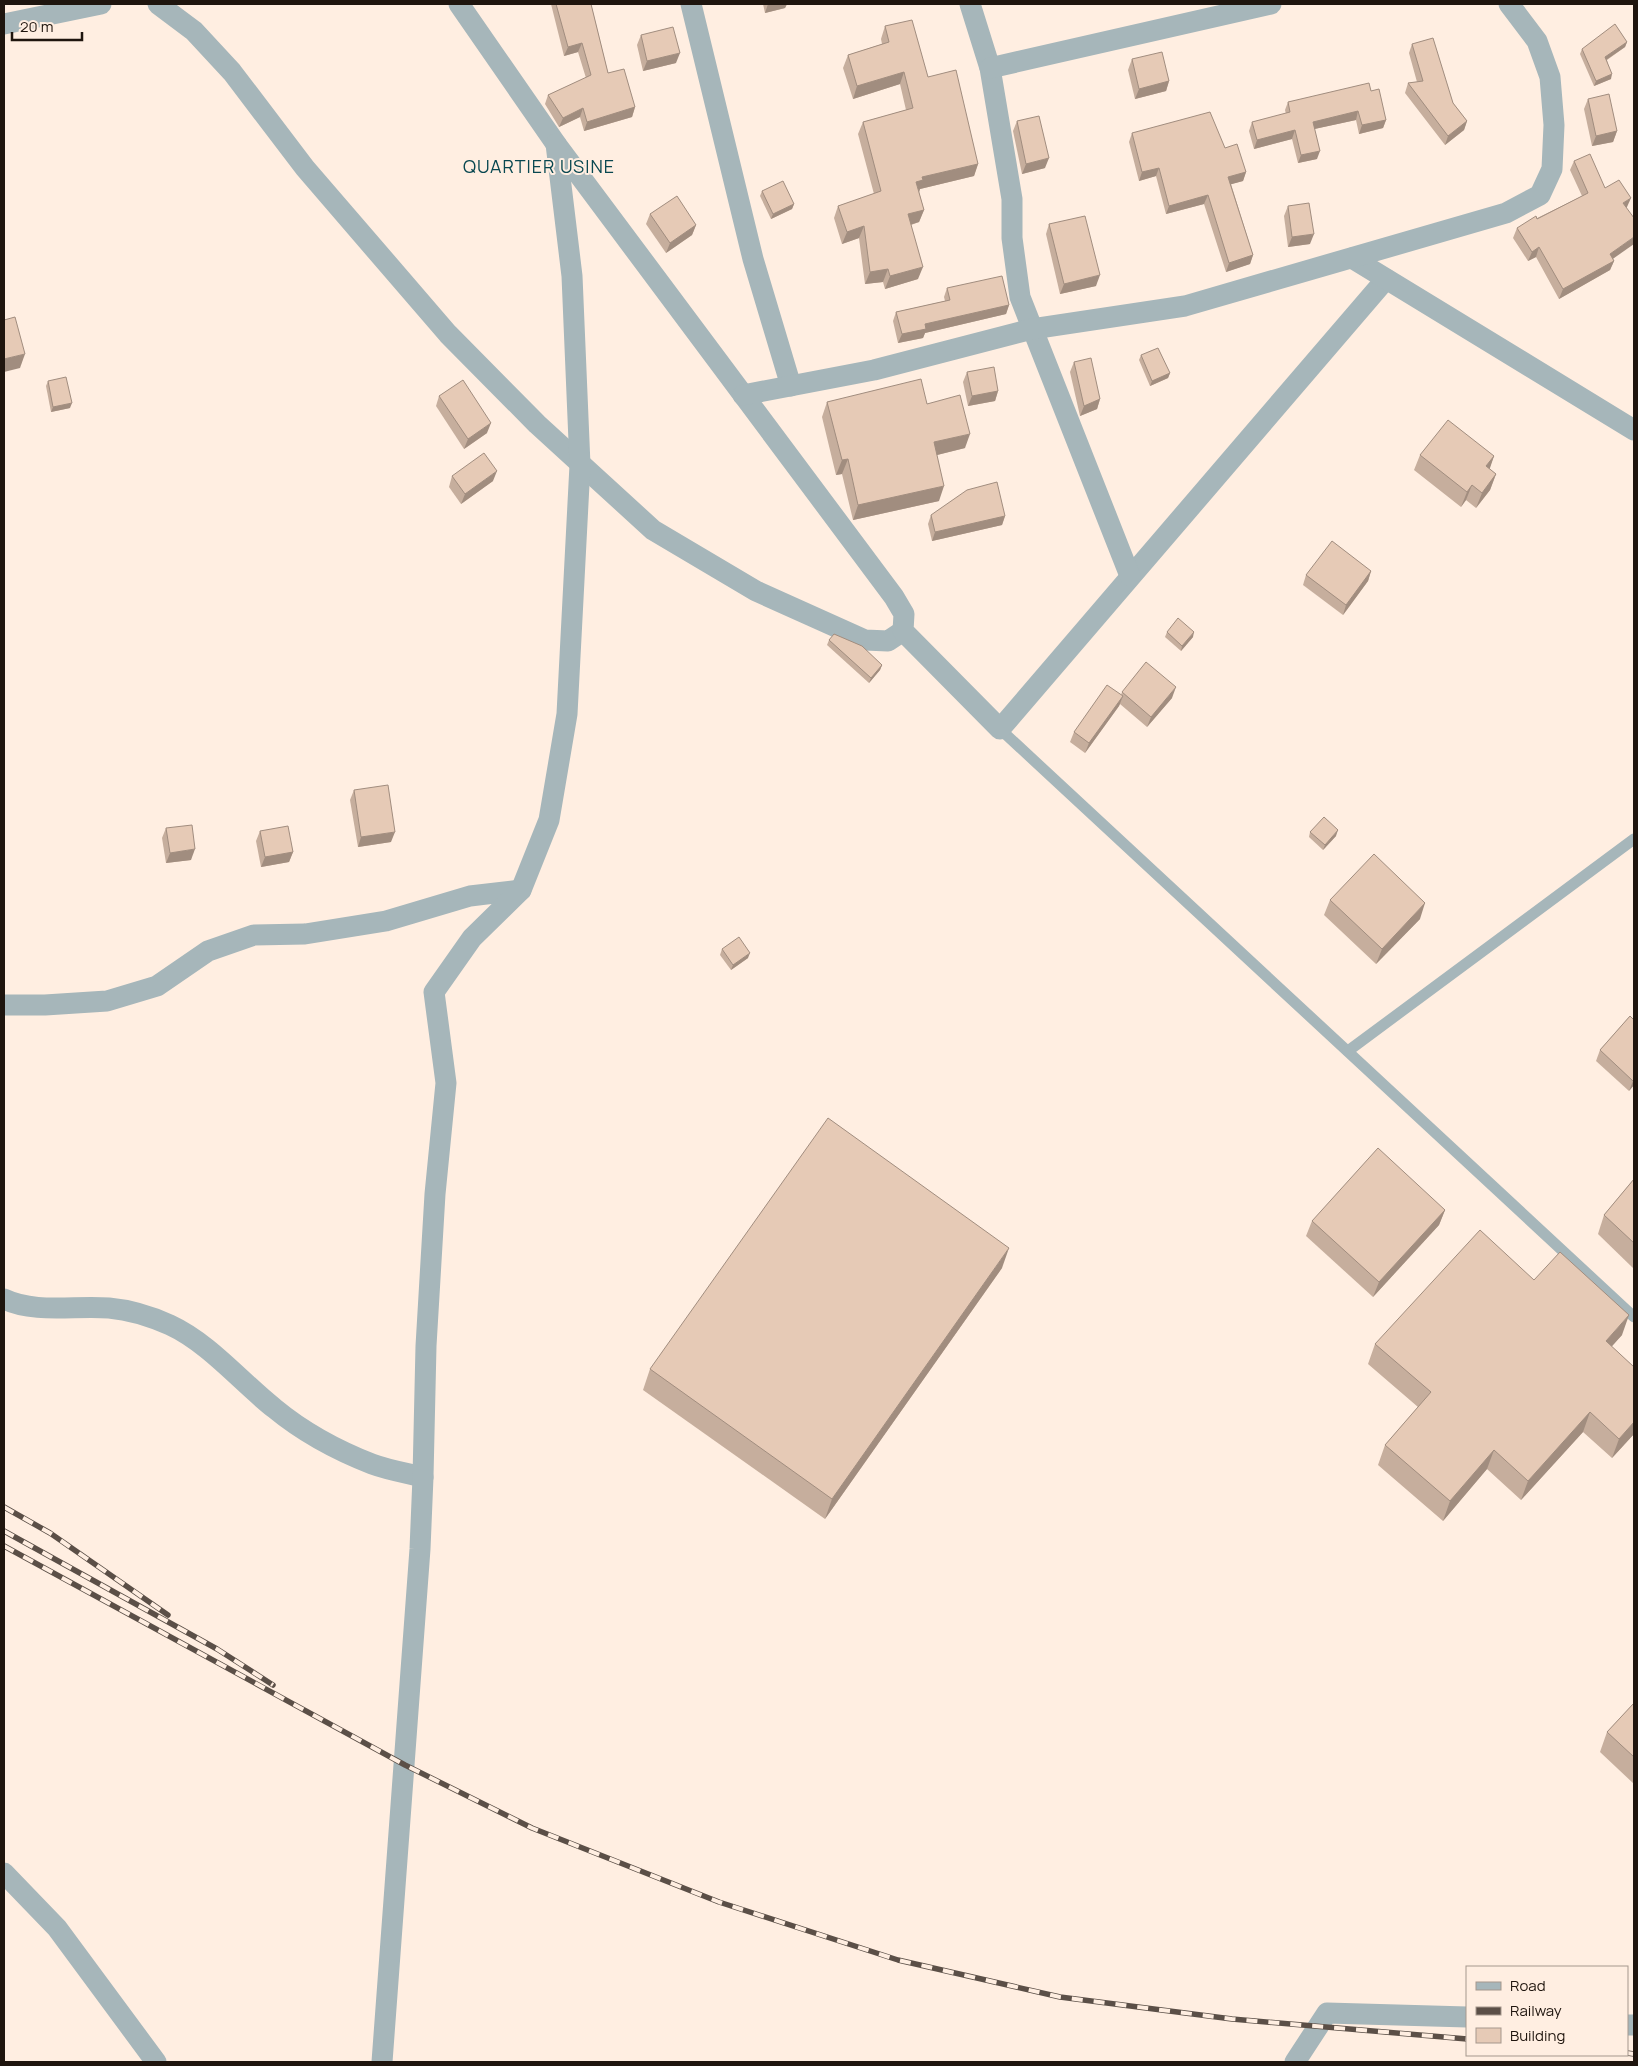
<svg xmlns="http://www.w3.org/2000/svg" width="1638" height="2066" font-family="Manrope,sans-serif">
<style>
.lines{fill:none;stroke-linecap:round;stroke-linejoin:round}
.service{stroke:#a6b6ba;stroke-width:11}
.minor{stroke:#a6b6ba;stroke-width:21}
.rail-casing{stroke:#5b4f47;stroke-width:5.5}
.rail{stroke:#ffeee1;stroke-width:4;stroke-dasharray:11;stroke-linecap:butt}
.wall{fill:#c6ae9d}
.shaded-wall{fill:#a18d7f}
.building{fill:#e6cab6;stroke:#a18d7f}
.labels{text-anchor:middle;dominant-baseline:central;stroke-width:4;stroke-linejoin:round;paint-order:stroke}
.neighbourhood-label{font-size:18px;letter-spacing:1px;fill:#084750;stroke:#ffeee1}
</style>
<rect width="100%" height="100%" fill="#ffeee1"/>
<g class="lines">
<g class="service">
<path d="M1000,729L1634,1317"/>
<path d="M1348,1051L1634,839"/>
</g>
<g class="minor">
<path d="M158,4L194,31L232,72L305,168L448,334L537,424L653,530L756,591L865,640L888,641L903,631"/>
<path d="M459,4L556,144L894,597L904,614L903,631L1000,729L1386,279"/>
<path d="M691,4L753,259L791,386"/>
<path d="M970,4L990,68L1012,199V238L1020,297L1130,576"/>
<path d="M4,24L101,4"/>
<path d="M990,68L1271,4"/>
<path d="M1352,258L1634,430"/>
<path d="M743,395L874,370L1032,329L1185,306L1506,213L1540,195L1552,169L1554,125L1550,77L1537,41L1509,4"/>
<path d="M4,1005H45L107,1001L157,986L208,951L254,935L305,934L386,921L470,896L521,890"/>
<path d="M4,1299C35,1314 76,1305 109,1308C131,1310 150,1316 170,1325C209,1343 241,1382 274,1408C303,1432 336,1450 372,1464C388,1470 406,1473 423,1477"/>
<path d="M4,1873L57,1928L156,2062"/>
<path d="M1627,2025H1634"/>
<path d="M382,2062L420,1549L423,1477L426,1346L435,1194L446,1083L434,992L472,938L521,890L549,820L567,714L580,465L572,276L556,144"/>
<path d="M1295,2062L1327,2013L1467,2017"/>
</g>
<defs>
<g id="rail">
<path d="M4,1507L50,1533L168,1615"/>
<path d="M4,1531L217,1649L273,1685"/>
<path d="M4,1546L405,1765L532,1828L719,1902L898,1960L1060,1997L1232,2019L1467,2039"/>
<path d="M1627,2053L1634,2054"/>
</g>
</defs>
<use href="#rail" class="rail-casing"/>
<use href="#rail" class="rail"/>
</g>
<g class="wall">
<path d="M551,4H591L608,73L635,107L632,117L584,131L580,117L559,127L545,104L548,95L586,78L578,52L564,56Z"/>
<path d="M763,4H787L785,8L765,13Z"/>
<path d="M885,26L928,77L978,164L974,176L920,189L919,192L924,210L919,222L911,225L918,279L885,289L883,282L865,284L859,238L842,244L834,218L838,206L874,194L858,134L863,122L906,110L900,84L853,99L843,68L848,55L882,44L881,39Z"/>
<path d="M641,35L676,63L643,71L637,45Z"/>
<path d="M1627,42L1625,47L1607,60L1611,79L1594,86L1580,54L1582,49Z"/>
<path d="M1412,44L1453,103L1467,121L1464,130L1445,145L1405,93L1408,83L1417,82L1409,53Z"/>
<path d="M1132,59L1169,81L1166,91L1135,99L1128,70Z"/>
<path d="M1371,91L1386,120L1383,128L1359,134L1356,120L1314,129L1317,159L1298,163L1292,139L1254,149L1249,131L1252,122L1286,114L1285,110L1288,102Z"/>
<path d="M1588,99L1617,131L1613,142L1592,146L1584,109Z"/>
<path d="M1017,121L1045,168L1022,174L1013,131Z"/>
<path d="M1132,133L1225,148L1246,172L1243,181L1231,184L1253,255L1250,264L1226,272L1204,204L1166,214L1156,176L1139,181L1129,142Z"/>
<path d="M1574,161L1627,207L1613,259L1614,261L1610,270L1559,299L1536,257L1528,261L1513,238L1517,228L1582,196L1570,170Z"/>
<path d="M762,191L794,204L792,209L771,219L760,196Z"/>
<path d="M1288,206L1310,244L1288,247L1284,216Z"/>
<path d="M650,214L696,225L692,235L666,253L646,224Z"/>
<path d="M1049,224L1096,286L1060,294L1046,234Z"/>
<path d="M947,288L1009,305L1006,314L925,333L923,338L898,343L893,321L896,312L945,301L944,297Z"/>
<path d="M1141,355L1170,373L1168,378L1150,386L1139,360Z"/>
<path d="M1074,362L1100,399L1097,409L1080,416L1070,372Z"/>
<path d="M967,372L998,391L995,401L968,406L963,382Z"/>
<path d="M48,381L70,408L51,412L46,386Z"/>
<path d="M439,396L487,433L464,449L436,406Z"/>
<path d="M827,402L927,404L965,448L937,455L939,501L853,520L842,474L836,475L822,417Z"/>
<path d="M1420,455L1494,456L1489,469L1496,474L1490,490L1476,508L1466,500L1461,507L1414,470Z"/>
<path d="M452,476L493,481L461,504L449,487Z"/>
<path d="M931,515L1005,516L1002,525L932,541L928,524Z"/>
<path d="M1371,571L1368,581L1343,615L1303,585L1306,575Z"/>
<path d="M1167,632L1193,637L1181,651L1165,637Z"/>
<path d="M829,640L882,665L880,670L869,683L827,645Z"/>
<path d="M1122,692L1172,698L1147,727L1120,704L1119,706L1085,753L1070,742L1074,732L1121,695Z"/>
<path d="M354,790L391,842L358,847L350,800Z"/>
<path d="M166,828L191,860L166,863L162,838Z"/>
<path d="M260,831L293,852L289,862L261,867L256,841Z"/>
<path d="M1310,832L1336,836L1323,850L1309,837Z"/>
<path d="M1330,900L1420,919L1376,964L1324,915Z"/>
<path d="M722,949L748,958L731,970L720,955Z"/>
<path d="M1630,1016L1634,1085L1629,1091L1596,1061L1600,1050Z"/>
<path d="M1634,1179V1269L1598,1234L1604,1215Z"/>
<path d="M1445,1210L1439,1225L1373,1297L1306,1236L1312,1221Z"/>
<path d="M1002,1268L825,1519L643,1390L650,1369Z"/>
<path d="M1534,1280L1622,1335L1611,1346L1634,1367V1434L1612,1458L1583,1432L1521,1500L1487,1469L1443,1521L1378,1465L1385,1445L1418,1407L1368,1364L1375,1344Z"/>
<path d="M1634,1703V1784L1600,1752L1607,1732Z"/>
</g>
<g class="shaded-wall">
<path d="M768,4H787L785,8L765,13Z"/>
<path d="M1627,42L1625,47L1603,62L1605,57Z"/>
<path d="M582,43L578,52L564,56L568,47Z"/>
<path d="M680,53L676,63L643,71L647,61Z"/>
<path d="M904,72L900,84L853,99L857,86Z"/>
<path d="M1612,74L1611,79L1594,86L1596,81Z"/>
<path d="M1169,81L1166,91L1135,99L1139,89Z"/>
<path d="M635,107L632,117L584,131L587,122Z"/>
<path d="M583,108L580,117L559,127L563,118Z"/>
<path d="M1358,111L1356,120L1310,130L1313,122Z"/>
<path d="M1386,120L1383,128L1359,134L1362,125Z"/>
<path d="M1467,121L1464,130L1445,145L1448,136Z"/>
<path d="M1295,130L1292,139L1254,149L1257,140Z"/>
<path d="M1617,131L1613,142L1592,146L1596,136Z"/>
<path d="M1320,151L1317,159L1298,163L1301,155Z"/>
<path d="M1049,158L1045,168L1022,174L1026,164Z"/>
<path d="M978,164L974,176L920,189L919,192L916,182L922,177Z"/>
<path d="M1159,168L1156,176L1139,181L1142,172Z"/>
<path d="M1246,172L1243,181L1225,186L1228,177Z"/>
<path d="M1208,195L1204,204L1166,214L1169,206Z"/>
<path d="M1631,198L1627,207L1620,212L1623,203Z"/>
<path d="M794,204L792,209L771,219L773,214Z"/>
<path d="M924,210L919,222L903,227L908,214Z"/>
<path d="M696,225L692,235L666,253L670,243Z"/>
<path d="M864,226L859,238L842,244L847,232Z"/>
<path d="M1314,234L1310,244L1288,247L1292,237Z"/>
<path d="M1634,237V244L1607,263L1610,254Z"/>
<path d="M1539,247L1536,257L1528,261L1532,252Z"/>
<path d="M1253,255L1250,264L1226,272L1229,263Z"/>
<path d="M1614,261L1610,270L1559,299L1563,289Z"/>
<path d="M923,267L918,279L885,289L890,276Z"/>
<path d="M888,269L883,282L865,284L870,272Z"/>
<path d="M1100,275L1096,286L1060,294L1064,284Z"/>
<path d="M1009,305L1006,314L925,333L923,338L898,343L902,334L925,324Z"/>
<path d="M25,354L20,368L4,372V359Z"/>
<path d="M1170,373L1168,378L1150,386L1152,381Z"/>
<path d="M998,391L995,401L968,406L972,396Z"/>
<path d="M1100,399L1097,409L1080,416L1084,406Z"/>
<path d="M72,403L70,408L51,412L53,407Z"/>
<path d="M491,423L487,433L464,449L468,439Z"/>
<path d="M970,434L965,448L929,457L934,442Z"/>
<path d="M1494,456L1489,471L1486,466Z"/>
<path d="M848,459L842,474L836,475L842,460Z"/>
<path d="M497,471L493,481L461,504L465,494Z"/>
<path d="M1496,474L1490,490L1476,508L1482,493Z"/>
<path d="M1472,485L1466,500L1461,507L1467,492Z"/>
<path d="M944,486L939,501L853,520L858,505Z"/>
<path d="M1005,516L1002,525L932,541L935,532Z"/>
<path d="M1371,571L1368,581L1343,615L1346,605Z"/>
<path d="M1194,632L1193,637L1181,651L1182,646Z"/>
<path d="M882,665L880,670L869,683L871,678Z"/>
<path d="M1176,687L1172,698L1147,727L1151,717Z"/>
<path d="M1123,696L1119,706L1085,753L1089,743Z"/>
<path d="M1338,830L1336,836L1323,850L1325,845Z"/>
<path d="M395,832L391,842L358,847L361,837Z"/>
<path d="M195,849L191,860L166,863L170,853Z"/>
<path d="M293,852L289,862L261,867L265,857Z"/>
<path d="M1425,903L1420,919L1376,964L1382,949Z"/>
<path d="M750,953L748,958L731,970L733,965Z"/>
<path d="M1634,1079V1085L1629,1091L1633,1081Z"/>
<path d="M1445,1210L1439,1225L1373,1297L1379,1282Z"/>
<path d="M1009,1248L1002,1268L825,1519L832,1499Z"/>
<path d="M1629,1315L1622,1335L1599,1361L1606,1341Z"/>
<path d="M1590,1412L1583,1432L1521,1500L1528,1481Z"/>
<path d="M1634,1422V1434L1612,1458L1619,1439Z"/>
<path d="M1494,1450L1487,1469L1443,1521L1450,1501Z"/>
</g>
<g class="building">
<path d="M556,4H591L608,73L624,69L635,107L587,122L583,108L563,118L548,95L591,75L582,43L568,47Z"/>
<path d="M912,20L928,77L956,70L978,164L922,177L923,180L916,182L924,210L908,214L923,267L890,276L888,269L870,272L864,226L847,232L838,206L881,191L863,122L913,108L904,72L857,86L848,55L889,42L885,26Z"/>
<path d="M1615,24L1627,42L1605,57L1612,74L1596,81L1582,49Z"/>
<path d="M673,27L680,53L647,61L641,35Z"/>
<path d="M1433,38L1453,103L1467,121L1448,136L1408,83L1423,81L1412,44Z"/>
<path d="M1162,52L1169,81L1139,89L1132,59Z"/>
<path d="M1369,83L1371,91L1379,89L1386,120L1362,125L1358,111L1313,122L1320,151L1301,155L1295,130L1257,140L1252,122L1290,112L1288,102Z"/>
<path d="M1609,94L1617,131L1596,136L1588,99Z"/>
<path d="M1210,112L1225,148L1237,144L1246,172L1228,177L1253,255L1229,263L1208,195L1169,206L1159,168L1142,172L1132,133Z"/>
<path d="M1039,116L1049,158L1026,164L1017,121Z"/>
<path d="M1590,154L1605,188L1619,180L1631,198L1623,203L1634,218V237L1610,254L1614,261L1563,289L1539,247L1532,252L1517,228L1536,216L1537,219L1588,193L1574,161Z"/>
<path d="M783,181L794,204L773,214L762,191Z"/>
<path d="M677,196L696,225L670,243L650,214Z"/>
<path d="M1309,203L1314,234L1292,237L1288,206Z"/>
<path d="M1085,216L1100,275L1064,284L1049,224Z"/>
<path d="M1002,276L1009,305L925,324L926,329L902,334L896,312L950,300L947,288Z"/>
<path d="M15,317L25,354L4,359V320Z"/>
<path d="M1158,348L1170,373L1152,381L1141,355Z"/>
<path d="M1091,358L1100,399L1084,406L1074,362Z"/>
<path d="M994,367L998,391L972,396L967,372Z"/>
<path d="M66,377L72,403L53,407L48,381Z"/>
<path d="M921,379L927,404L960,395L970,434L934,442L944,486L858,505L848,459L842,460L827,402Z"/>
<path d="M463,380L491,423L468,439L439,396Z"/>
<path d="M1448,420L1494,456L1486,466L1496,474L1482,493L1472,485L1467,492L1420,455Z"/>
<path d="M484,453L497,471L465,494L452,476Z"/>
<path d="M997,482L1005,516L935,532L931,515L967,490Z"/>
<path d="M1332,541L1371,571L1346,605L1306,575Z"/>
<path d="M1178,618L1194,632L1182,646L1167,632Z"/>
<path d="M834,634L862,646L882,665L871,678L829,640Z"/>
<path d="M1146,662L1176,687L1151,717L1122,692Z"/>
<path d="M1107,685L1123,696L1089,743L1074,732Z"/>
<path d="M388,785L395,832L361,837L354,790Z"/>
<path d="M1324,817L1338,830L1325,845L1310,832Z"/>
<path d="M192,825L195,849L170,853L166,828Z"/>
<path d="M288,826L293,852L265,857L260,831Z"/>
<path d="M1374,854L1425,903L1382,949L1330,900Z"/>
<path d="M739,937L750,953L733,965L722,949Z"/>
<path d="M1630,1016L1634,1020V1079L1633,1081L1600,1050Z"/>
<path d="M828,1118L1009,1248L832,1499L650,1369Z"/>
<path d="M1378,1148L1445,1210L1379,1282L1312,1221Z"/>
<path d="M1634,1179V1243L1604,1215Z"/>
<path d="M1480,1230L1534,1280L1560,1252L1629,1315L1606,1341L1634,1367V1422L1619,1439L1590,1412L1528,1481L1494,1450L1450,1501L1385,1445L1431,1392L1375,1344Z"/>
<path d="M1634,1703V1757L1607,1732Z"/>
</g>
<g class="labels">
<g class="neighbourhood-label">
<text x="539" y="166">QUARTIER USINE</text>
</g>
</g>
<rect width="1638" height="2066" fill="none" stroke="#1f150e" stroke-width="10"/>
<rect x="1466" y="1966" width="162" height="90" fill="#ffeee1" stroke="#a5978d"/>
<rect x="1476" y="1982" width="25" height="8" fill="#a6b6ba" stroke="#a5978d"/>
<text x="1510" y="1991" font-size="15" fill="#1f150e">Road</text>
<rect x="1476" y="2007" width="25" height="8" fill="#5b4f47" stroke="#a5978d"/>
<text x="1510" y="2016" font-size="15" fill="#1f150e">Railway</text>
<rect x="1476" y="2028" width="25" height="15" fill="#e6cab6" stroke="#a5978d"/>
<text x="1510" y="2041" font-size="15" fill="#1f150e">Building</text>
<path d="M12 32v8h70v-8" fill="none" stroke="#1f150e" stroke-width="2.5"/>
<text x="20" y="32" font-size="15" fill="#1f150e" stroke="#ffeee1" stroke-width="4" paint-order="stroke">20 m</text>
</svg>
